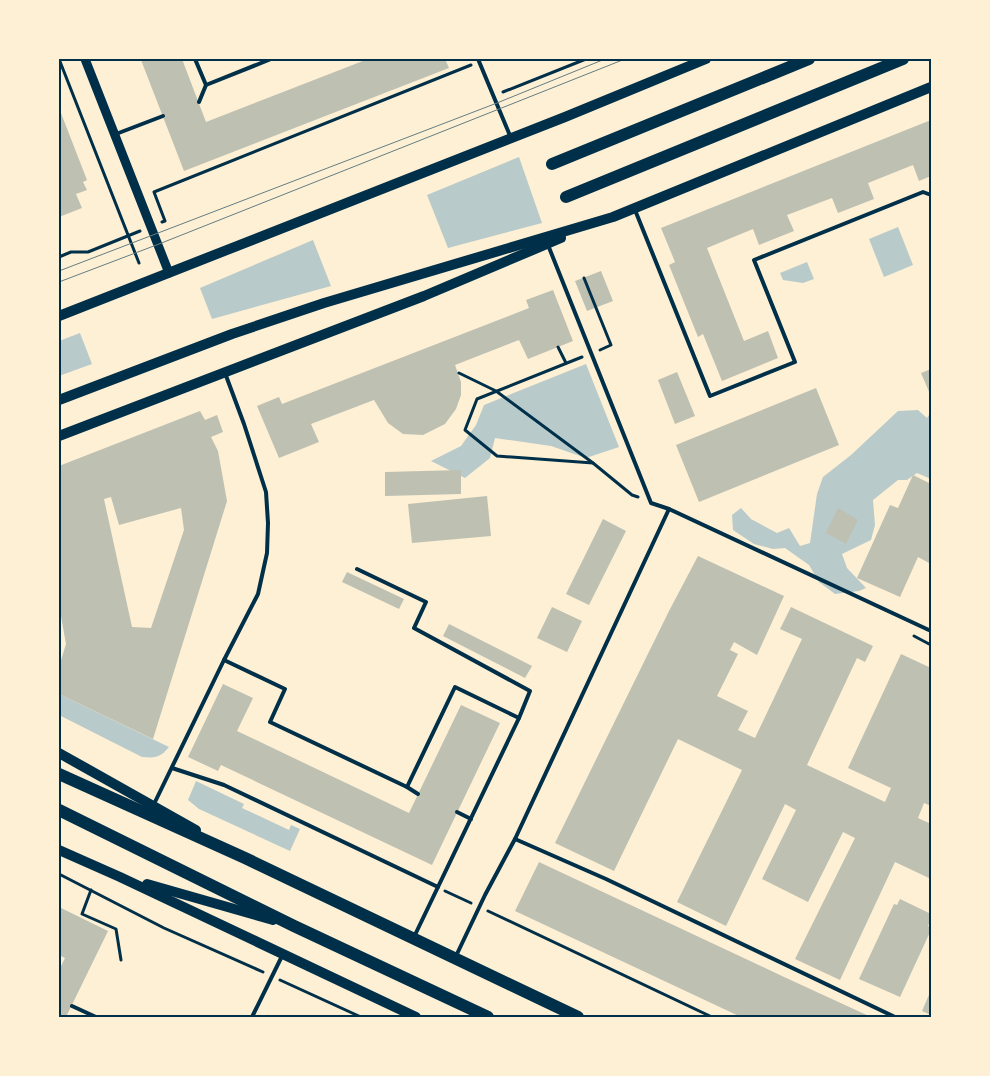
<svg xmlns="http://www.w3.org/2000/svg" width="990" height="1076" font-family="'Fira Sans',sans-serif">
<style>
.green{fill:#b9caca}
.building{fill:#bec0b2;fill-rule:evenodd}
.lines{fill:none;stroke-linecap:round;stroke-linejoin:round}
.path{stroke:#003049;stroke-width:3}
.service{stroke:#003049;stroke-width:4}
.tertiary{stroke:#003049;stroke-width:9}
.secondary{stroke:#003049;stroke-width:10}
.primary{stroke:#003049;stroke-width:12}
.tram{stroke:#657d81;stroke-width:1}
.neatline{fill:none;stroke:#003049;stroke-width:2}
</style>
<rect width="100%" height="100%" fill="#fdf0d5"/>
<g class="green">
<path d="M519,157L542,223L448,248L427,195Z"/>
<path d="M898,227L913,265L884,277L869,239Z"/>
<path d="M313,240L331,286L212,319L200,288Z"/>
<path d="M807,262L814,279L803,283L783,280L780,273Z"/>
<path d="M80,333L92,364L59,376V341Z"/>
<path d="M586,364L619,447L586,458L551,446L495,438L490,458L465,478L431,461L461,446L476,425L484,405Z"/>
<path d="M918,410L927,418L931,412V479L917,473L907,480H898L873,500L875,525L871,540L842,554L847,568L866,588L859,591L835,594L819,582L809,565L785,548L773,549L754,544L733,530L732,515L741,508L751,519L777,533L789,528L800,546L810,543L817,494L823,477L851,455L898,411Z"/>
<path d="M59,694L169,747C160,758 155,758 142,757L59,715Z"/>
<path d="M196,781L244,804L242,808L289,830L291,825L300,829L290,851L199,809L188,800Z"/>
</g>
<g class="building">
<path d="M146,59H182L206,122L368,59H445L449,68L184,171L141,60Z"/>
<path d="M59,108L87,180L83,182L87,190L76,194L82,208L59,217Z"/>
<path d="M931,120V176L919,181L913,165L868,183L874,199L838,213L832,198L787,215L794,231L759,245L753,229L707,248L744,341L768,331L778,358L722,381L703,334L698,337L669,265L675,262L661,228Z"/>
<path d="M601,271L613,301L587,311L575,281Z"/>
<path d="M553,290L573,341L528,359L519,340L455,365L461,382V395L456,409L445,424L423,435L403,434L388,423L374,400L311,424L319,442L279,458L257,406L279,397L282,404L529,308L526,300Z"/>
<path d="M931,369V393L930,394L921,373Z"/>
<path d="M677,372L695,416L675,424L658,380Z"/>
<path d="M816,388L839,445L699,502L676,445Z"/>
<path d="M200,411L205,420L217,415L223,432L211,437L218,451L227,501L153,739L59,694V667L66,644L59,605V466ZM111,497L119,525L181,508L184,530L151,628L132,627L104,499Z"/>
<path d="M461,470V494L385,496V472Z"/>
<path d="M913,475L931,484V564L918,557L900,597L857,578L890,505L898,508Z"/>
<path d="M487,496L491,536L412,543L408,504Z"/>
<path d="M838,508L858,520L846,544L826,533Z"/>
<path d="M603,519L626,531L589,605L566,594Z"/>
<path d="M698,556L784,596L757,655L734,642L730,650L738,654L717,696L748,711L738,730L755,738L802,639L780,629L791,607L873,646L865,662L857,658L807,765L885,802L891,788L848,768L901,654L931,668V806L924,803L918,818L931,824V879L895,862L840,980L795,959L855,838L843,832L808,902L762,879L796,810L785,804L726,926L677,902L742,770L678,739L614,871L555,843L669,611Z"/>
<path d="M347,572L404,599L399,609L342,582Z"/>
<path d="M552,607L582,621L567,652L537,638Z"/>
<path d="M449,624L532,666L525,678L443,636Z"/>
<path d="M223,684L253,698L237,731L409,813L461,705L500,723L432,865L221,765L218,771L188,757Z"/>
<path d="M539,862L782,976L871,1017H741L515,911Z"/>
<path d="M900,899L931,914V919L928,926L931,927V930L900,997L859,979L894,904L897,905Z"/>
<path d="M59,907L108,931L66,1017H59V970L65,958L59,955Z"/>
<path d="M931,990V1015L922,1011Z"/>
</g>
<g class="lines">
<g class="path">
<path d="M59,59L139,263"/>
<path d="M503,92L586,59"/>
<path d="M162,222L165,221L154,192L471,65"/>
<path d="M59,257L71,252H88L140,231"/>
<path d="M584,278L611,345L600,350"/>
<path d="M558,347L566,363"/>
<path d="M582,357L477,399L465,430L497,456L593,463L632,495L638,497"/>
<path d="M459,373L496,391L593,463"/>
<path d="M914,636L931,645"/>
<path d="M59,874L164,928L263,972"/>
<path d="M91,890L82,914L116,929L121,960"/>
<path d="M445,891L471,903"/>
<path d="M488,911L712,1017"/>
<path d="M280,980L361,1017"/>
</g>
<g class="service">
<path d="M195,59L206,85"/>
<path d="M478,59L511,138"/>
<path d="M199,102L206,85L271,59"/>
<path d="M116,134L163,116"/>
<path d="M635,210L710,396L795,362L754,260L923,192L931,195"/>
<path d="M548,245L651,503L669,509L931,631"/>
<path d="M357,569L426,602L414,628L530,691L519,718"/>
<path d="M224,660L258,594L267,553L268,523L266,492L244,424L225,373"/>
<path d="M172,768L224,785L438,887"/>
<path d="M407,787L418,794"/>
<path d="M154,804L224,660L285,689L270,722L407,787L455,687L519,718L414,937"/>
<path d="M457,812L471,819"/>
<path d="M515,839L606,879L895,1017"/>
<path d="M456,956L485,895L515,839L669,509"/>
<path d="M72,1006L96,1017"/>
<path d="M252,1017L283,954"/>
</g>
<path class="tertiary" d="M85,59L169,273"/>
<g class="secondary">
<path d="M59,316L565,117L706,59"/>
<path d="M59,400L232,334L324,303L613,217L931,87"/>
<path d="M59,436L424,296L561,238"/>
<path d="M59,753L196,830"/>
<path d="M59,850L120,877L416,1017"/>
<path d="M147,884L273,920"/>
</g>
<g class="primary">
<path d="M552,164L809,59"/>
<path d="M566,197L903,59"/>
<path d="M59,774L245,858L578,1017"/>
<path d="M59,810L294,926L488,1017"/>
</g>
<g class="tram">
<path d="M59,271L497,103L605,59"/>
<path d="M59,282L159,244L625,59"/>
</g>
</g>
<rect width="990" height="1076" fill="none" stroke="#fdf0d5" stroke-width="120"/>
<rect x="60" y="60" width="870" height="956" class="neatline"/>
</svg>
